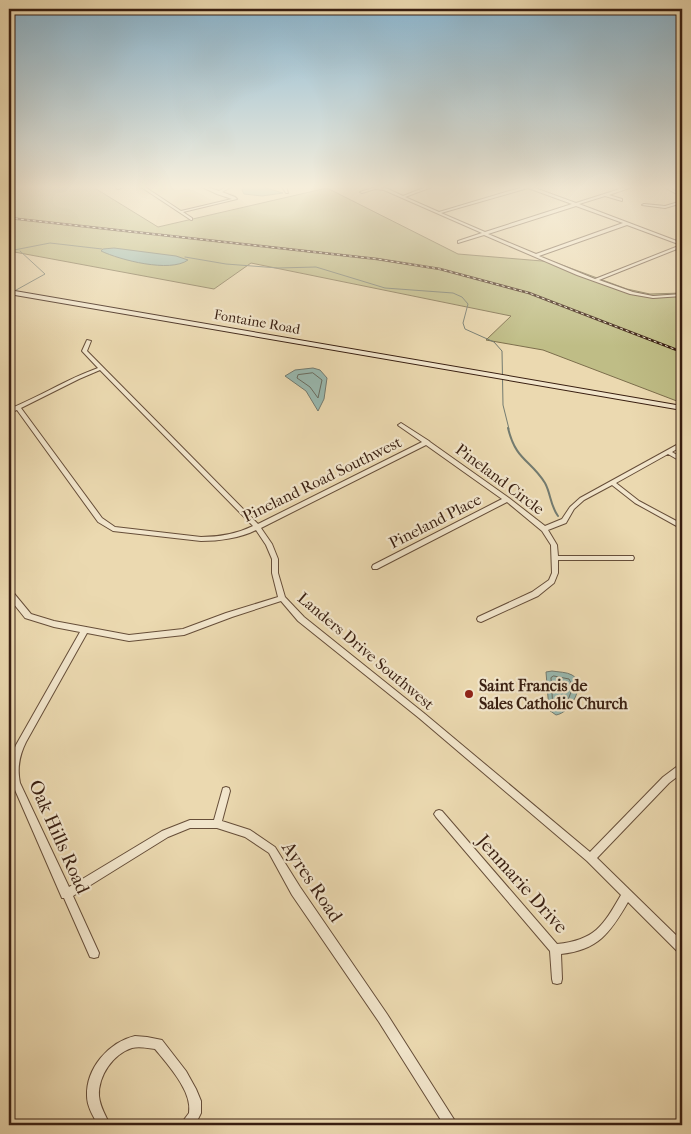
<svg xmlns="http://www.w3.org/2000/svg" width="691" height="1134" font-family="'IM FELL French Canon',serif">
<style>
.green{fill:#bfbd86;stroke:#7c6e4c}
.water{fill:#99b9b0;stroke:#737b70}
.lines{fill:none;stroke-linecap:round;stroke-linejoin:round}
.shore{stroke:#696c60;stroke-width:1}
.stream-far1{stroke:#737b70;stroke-width:1}
.stream{stroke:#737b70;stroke-width:2}
.minor-casing{stroke:#664e39;stroke-width:2}
.secondary-casing{stroke:#391f11;stroke-width:2}
.minor{fill:#f2e6cc;fill-rule:evenodd}
.secondary{fill:#f2e6cc;fill-rule:evenodd}
.rail-casing{stroke:#391f11;stroke-width:2.5}
.rail{stroke:#f2e6cc;stroke-width:1;stroke-dasharray:3;stroke-linecap:butt}
.poi-dot{fill:#8f2418;stroke:#f2e6cc;stroke-width:2}
.labels{text-anchor:middle;dominant-baseline:central;stroke-width:4.5;stroke-linejoin:round;paint-order:stroke}
.far-street-label{font-size:14px;fill:#391f11;stroke:#f2e6cc}
.street-label{font-size:16px;fill:#391f11;stroke:#f2e6cc}
.poi-label{font-size:16px;font-weight:bold;fill:#391f11;stroke:#f2e6cc;text-anchor:start}
.near-street-label{font-size:19px;fill:#391f11;stroke:#f2e6cc}
</style>
<rect width="100%" height="100%" fill="#ebd9b0"/>
<filter id="stains"><feTurbulence type="fractalNoise" baseFrequency=".004" numOctaves="4"/><feColorMatrix values="0 0 0 0 .2 0 0 0 0 .09 0 0 0 0 .02 0 0 0 .5 -.17"/></filter>
<radialGradient id="worn" r=".72"><stop offset=".6" stop-color="#630" stop-opacity="0"/><stop offset="1" stop-color="#630" stop-opacity=".3"/></radialGradient>
<path class="green" d="M9,187H93L158,227L327,188L458,254L554,262L627,289L650,294L682,293V403L543,350L486,340L511,316L251,263L214,289L9,251Z"/>
<g class="water">
<path d="M244,187H263L283,193L262,196L244,194L242,190Z"/>
<path d="M114,248L176,256L188,260C170,273 120,260 101,251L103,249Z"/>
<path d="M313,368L320,370L327,378L324,399L318,411L306,391L285,376L295,370Z"/>
<path d="M552,671C558,672 567,672 572,675C587,683 571,713 556,715L549,710L546,672Z"/>
</g>
<g class="lines">
<g class="shore">
<path d="M313,373L322,380L318,398L310,387L297,378L298,375Z"/>
<path d="M554,676L569,679L573,687L566,705L557,710L553,708L551,678Z"/>
</g>
<g class="stream-far1">
<path d="M9,251L50,243L102,249"/>
<path d="M185,257L226,264L278,268L316,267L385,288L453,293L462,297L468,304L463,323L465,329L494,342L502,351L503,405L509,429"/>
<path d="M9,294L45,274L20,251"/>
</g>
<path class="stream" d="M508,428C516,461 530,459 545,483C551,494 550,505 558,516"/>
<defs>
<g id="minor">
<path d="M118,187H124L118,189L116,188Z"/>
<path d="M141,187H145L181,211L232,199L217,194L202,187H207L219,191L226,187H231L222,192L235,197L237,199L183,212L192,218V220H191Z"/>
<path d="M282,187H286L288,193H286Z"/>
<path d="M376,187L386,188L403,196L426,187H432L405,197L439,212L523,187H532L576,203L626,187H632L609,195L622,199V201L605,196L579,204L682,243V247L599,280L633,292L653,296L682,294V296L653,298L630,294L577,275L484,235L458,243V241L482,233L384,190L375,189L362,193L360,192ZM528,188L572,204L485,232L441,213ZM576,206L623,223L536,254L488,234ZM627,225L681,245L595,279L539,256Z"/>
<path d="M664,187H669L682,195V197Z"/>
<path d="M682,201V203L665,208L642,205L644,204L665,206Z"/>
<path d="M87,340L91,341L87,351L258,524L422,442L399,426L398,425L401,423L429,441L430,442L509,498L545,526L562,519L570,507L580,498L682,442V446L672,452L682,458V462L668,454L616,483L639,501L682,524V529L635,503L612,485L584,500L574,509L566,523L548,530L557,545L558,556H633L634,558L633,560H558V573L554,583L538,596L481,622L478,621L477,619L478,617L532,592L549,580L552,573L551,545L542,531L507,502L377,569H373L372,567L373,565L502,499L426,445L261,528L272,544L278,559V573L285,597L304,617L425,714L590,852L663,777L679,765L682,764V773L669,783L597,858L682,941V953L678,952L628,902C610,933 598,950 561,954L562,979L561,983L557,984L553,983L552,979L550,951L436,817L434,814L436,811L439,810L442,811L557,944C595,940 603,926 621,895L587,861L419,718L298,621L281,601L232,617L184,635L129,641L87,633L26,742C19,756 17,768 20,783L69,887L162,831L190,820H214L223,788L226,787L229,788L230,791L222,821L250,830L275,847L300,887L387,1014L455,1121L457,1125H444L379,1022L292,895L269,853L245,837L217,828H190L168,837L73,896L99,953L98,957L94,958L90,957L64,898H62L12,783L10,766L12,755L16,745L80,632L54,627L25,618L9,598V590L12,591L31,614L54,621L129,635L183,629L226,613L278,597L272,573V559L266,545L256,530C241,538 218,541 201,541L113,531L98,522L17,410L9,413V409C39,397 67,379 98,368L82,351ZM100,370L253,526C237,534 218,537 201,537L115,527L102,518L21,408L79,379Z"/>
<path d="M135,1036L147,1037L162,1040L186,1071L196,1089L201,1101V1113L195,1125H181L183,1121L189,1113C193,1092 168,1065 155,1049C148,1048 139,1046 132,1048C113,1054 98,1076 99,1096C100,1107 106,1116 110,1125H98C93,1116 87,1106 87,1096C86,1068 109,1042 135,1036Z"/>
</g>
<path id="secondary" d="M9,290L682,406V410L9,294Z"/>
</defs>
<use href="#minor" class="minor-casing"/>
<use href="#secondary" class="secondary-casing"/>
<use href="#minor" class="minor"/>
<use href="#secondary" class="secondary"/>
<defs>
<path id="rail" d="M9,218L377,259L440,269L529,293L682,352"/>
</defs>
<use href="#rail" class="rail-casing"/>
<use href="#rail" class="rail"/>
</g>
<linearGradient id="sky" x2="0" y2="1"><stop stop-color="#88b6d2"/><stop offset="0.54" stop-color="#f6eedb"/><stop offset="1" stop-color="#f6eedb" stop-opacity="0"/></linearGradient>
<rect width="691" height="346" fill="url(#sky)"/>
<circle class="poi-dot" cx="469" cy="694" r="5"/>
<g class="labels">
<g class="far-street-label">
<text transform="translate(257 322) rotate(10)">Fontaine Road</text>
</g>
<g class="street-label">
<text transform="translate(322 479) rotate(-26)">Pineland Road Southwest</text>
<text transform="translate(500 479) rotate(37)">Pineland Circle</text>
<text transform="translate(435 521) rotate(-27)">Pineland Place</text>
<text transform="translate(366 651) rotate(40)">Landers Drive Southwest</text>
</g>
<g class="poi-label">
<text x="479" y="685">Saint Francis de<tspan x="479" dy="18">Sales Catholic Church</tspan></text>
</g>
<g class="near-street-label">
<text transform="translate(59 837) rotate(66)">Oak Hills Road</text>
<text transform="translate(312 882) rotate(56)">Ayres Road</text>
<text transform="translate(522 884) rotate(48)">Jenmarie Drive</text>
</g>
</g>
<rect width="691" height="1134" fill="none" stroke="#ebd9b0" stroke-width="30"/>
<rect x="10" y="10" width="671" height="1114" fill="none" stroke="#391f11" stroke-width="2.5"/>
<rect x="15" y="15" width="661" height="1104" fill="none" stroke="#391f11"/>
<rect width="100%" height="100%" filter="url(#stains)"/>
<rect width="100%" height="100%" fill="url(#worn)"/>
</svg>
